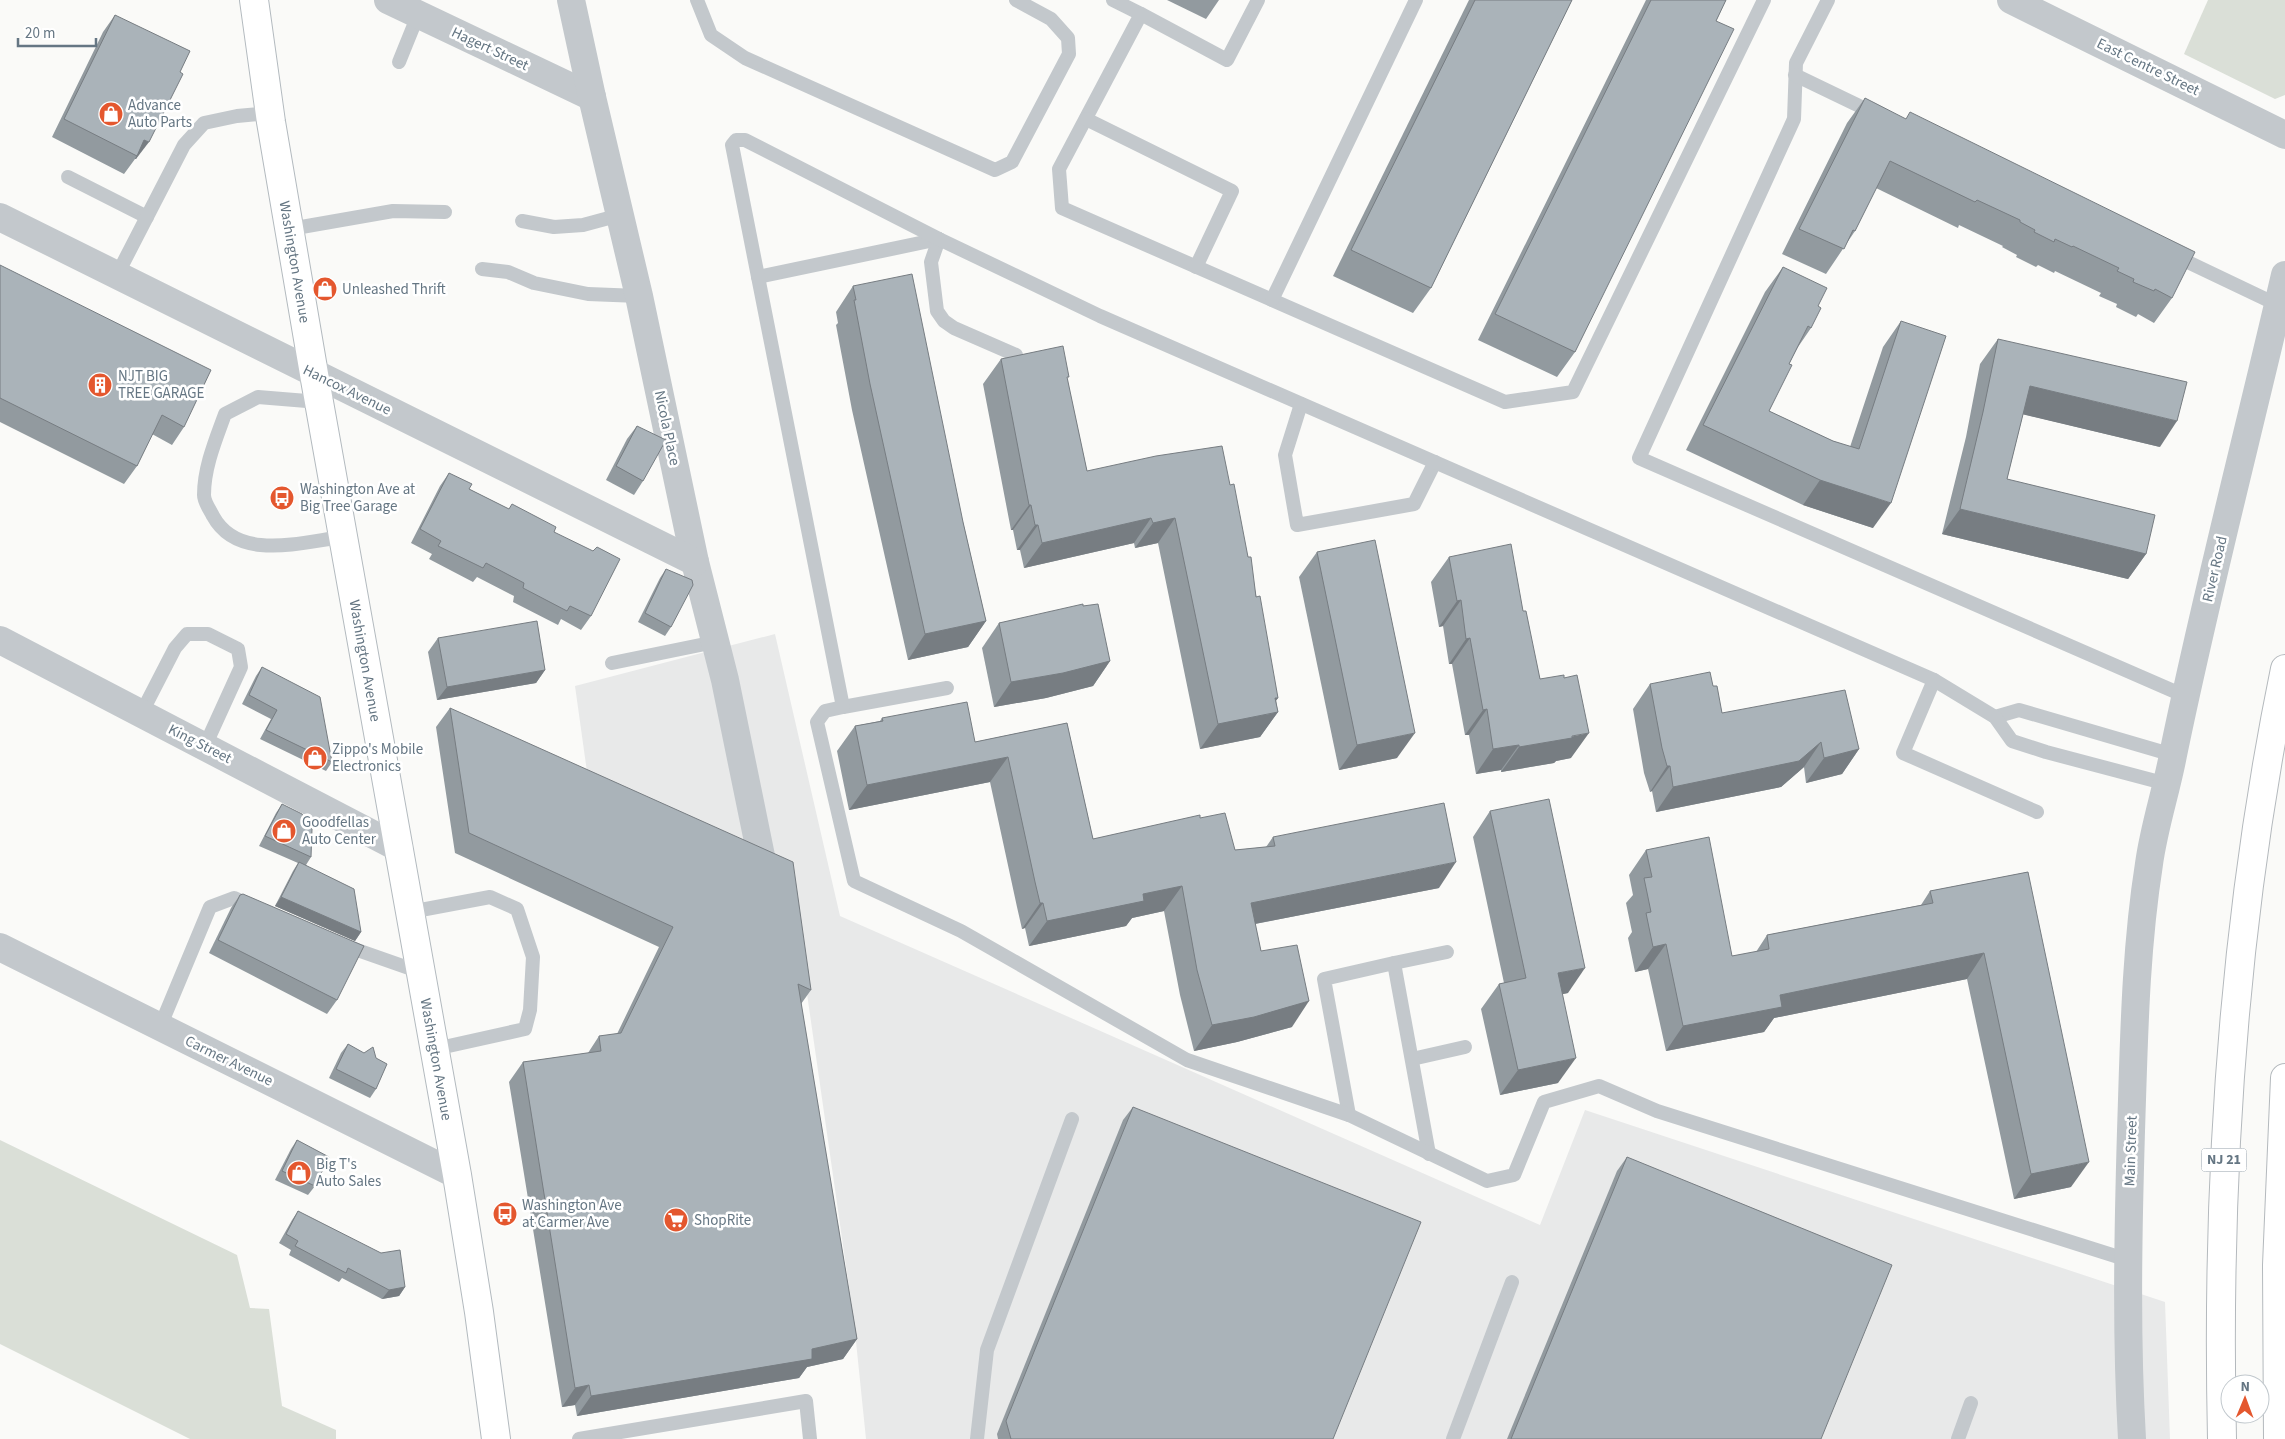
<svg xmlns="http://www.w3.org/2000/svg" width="2285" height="1439" font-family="'Source Sans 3',sans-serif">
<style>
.built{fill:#e8e9e9}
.green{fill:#dadfd7}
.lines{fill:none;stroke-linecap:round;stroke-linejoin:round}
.secondary-casing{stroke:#b3babf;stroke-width:30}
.motorway-casing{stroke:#b4b9bd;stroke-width:30}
.service{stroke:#c3c8cc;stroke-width:14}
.minor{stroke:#c3c8cc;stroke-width:28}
.tertiary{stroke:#c3c8cc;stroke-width:28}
.secondary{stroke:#fff;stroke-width:28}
.motorway{stroke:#fff;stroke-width:28}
.wall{fill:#929a9f}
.shaded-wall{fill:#777d82}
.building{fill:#aab3b9;stroke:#777d82}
.labels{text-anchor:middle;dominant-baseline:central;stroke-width:5;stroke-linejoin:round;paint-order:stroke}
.shield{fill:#fff;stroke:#939fa8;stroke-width:1}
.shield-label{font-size:14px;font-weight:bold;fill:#657683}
.street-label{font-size:15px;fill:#657683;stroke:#fff}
.poi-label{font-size:15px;fill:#657683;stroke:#fff;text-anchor:start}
</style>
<rect width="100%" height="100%" fill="#fafaf8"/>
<path class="built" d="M775,634L840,916L1540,1225L1585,1110L2165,1302L2170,1439H866L854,1322L788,861L588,779L575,686Z"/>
<g class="green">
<path d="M2208,0H2285V95L2275,99L2184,54Z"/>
<path d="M0,1140L237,1255L250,1308L269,1309L282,1406L336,1430V1439H190L0,1344Z"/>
</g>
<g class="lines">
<defs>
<g id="secondary">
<path id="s1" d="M254,0L271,122L314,374L457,1175L479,1312L496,1439"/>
</g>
<g id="motorway">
<path d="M2222,1439C2216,1181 2233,922 2285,669"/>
<path d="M2278,1439L2277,1265L2285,1078"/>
</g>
</defs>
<use href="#secondary" class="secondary-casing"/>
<use href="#motorway" class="motorway-casing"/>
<g class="service">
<path d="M697,0L711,35L745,58L995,170L1012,162L1069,54L1068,38L1051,19L1016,0"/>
<path d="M1113,0L1141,14L1059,169L1062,208L1505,402L1573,392L1764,0"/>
<path d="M1828,0L1796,63L1794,119L1639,458L2185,696"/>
<path d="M1141,14L1227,60L1258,0"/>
<path d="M399,62L418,15"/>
<path d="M1795,75L1876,114"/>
<path d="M1086,119L1232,191L1196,267"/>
<path d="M68,177L147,217"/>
<path d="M522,221L554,227L583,225L620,215"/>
<path d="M290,229L393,211L445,212"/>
<path d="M939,239L931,262L937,311L944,321L954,328L1016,355"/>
<path d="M2173,255L2278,305"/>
<path d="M482,269L508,272L534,283L588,294L639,296"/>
<path d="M117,275L184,145L204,123L237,116L270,113"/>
<path d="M758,277L939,239"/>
<path d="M1272,300L1416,0"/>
<path d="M319,402L258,397L225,414C216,439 204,467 204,495C204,502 210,510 213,516C238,562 302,542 343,537"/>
<path d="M1301,404L1285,455L1297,525L1414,504L1435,462"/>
<path d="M612,663L715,642"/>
<path d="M1934,680L1903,753L2037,812"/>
<path d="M843,707L947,688"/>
<path d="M141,714L175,648L187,634H208L238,649L241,667L205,746"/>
<path d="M1995,717L2019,710L2173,755"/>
<path d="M410,912L490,897L517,909L533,957L530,1010L525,1029L435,1049"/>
<path d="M343,945L420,972"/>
<path d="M1394,963L1447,952"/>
<path d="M160,1027L210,907L234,898L254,907"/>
<path d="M1412,1059L1465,1047"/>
<path d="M1349,1115L1324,979L1394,963L1429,1154"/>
<path d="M2128,1260L1657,1111L1599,1086L1544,1102L1514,1175L1487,1181L1349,1115L1187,1060L961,931L854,881L817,722L825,711L843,707L732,145L736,140H745L939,239L1100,316L1934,680L1995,717L2012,741L2046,752L2167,784"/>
<path d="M579,1439L806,1401L810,1439"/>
<path d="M977,1439L987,1350L1072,1119"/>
<path d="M1453,1439L1512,1282"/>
<path d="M1958,1439L1971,1403"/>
</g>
<g class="minor">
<path d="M388,0L592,97"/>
<path d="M571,0L592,97L639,296L695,562L725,680L761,856"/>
<path d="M2011,0L2285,135"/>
<path d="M0,217L695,562"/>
<path d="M0,640L399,848"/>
<path d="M0,947L457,1175"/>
</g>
<path class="tertiary" d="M2132,1439C2126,1336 2128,1234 2131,1131C2134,1042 2135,953 2149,864C2154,827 2166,792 2173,755C2206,594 2248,435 2285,275"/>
<use href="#secondary" class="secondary"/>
<use href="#motorway" class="motorway"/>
</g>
<g class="wall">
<path d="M1167,0H1219L1206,19Z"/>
<path d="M1469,0H1572L1431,288L1413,313L1333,276Z"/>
<path d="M1646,0H1726L1716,21L1575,352L1557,377L1478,340Z"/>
<path d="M115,15L180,72L136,159H135L124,174L52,137L103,32Z"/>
<path d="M1865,98L2172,298L2154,323L2138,314L2136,317L2116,307L2117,304L2099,296L2101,293L2055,271L2054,273L2038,265L2036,267L2016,257L2017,255L2002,247L2003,246L1959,225L1958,228L1876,188L1855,231L1826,274L1782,254L1847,123Z"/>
<path d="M0,265L184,427L172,445L152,434L137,466L124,484L0,422Z"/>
<path d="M1783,267L1818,306L1811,328L1798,347L1789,364L1769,411L1833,441L1850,447L1883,347L1901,321L1873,528L1803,505L1686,450L1765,292Z"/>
<path d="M853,286L963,522L986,621L968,647L908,660L852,410L836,325L838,323L836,312Z"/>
<path d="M1998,339L2160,447L2023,414L2007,479L2146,554L2128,579L1942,534L1966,437L1980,364Z"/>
<path d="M1001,359L1067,379L1087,471L1230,485L1248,557L1278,698L1276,700L1278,712L1260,737L1200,749L1158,543L1135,548L1134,543L1024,568L1020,550H1017L1013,530H1011L983,384Z"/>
<path d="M637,426L643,481L634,495L606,480L627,439Z"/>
<path d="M449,473L469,489L554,532L591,616L581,630L561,619L558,625L513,602L514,596L477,577L473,582L429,559L432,554L411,543L440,486Z"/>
<path d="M1317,552L1397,758L1339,770L1299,577Z"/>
<path d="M1449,557L1523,611L1540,679L1571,758L1556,761L1554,763L1501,772V770L1494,771L1476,774L1469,735H1465L1452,664H1449L1443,626L1439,627L1431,582Z"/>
<path d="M666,569L671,627L665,636L638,622L660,578Z"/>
<path d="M1083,606L1110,661L1093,686L1046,698L994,707L982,648L999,623Z"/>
<path d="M438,638L545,670L536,683L437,700L428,652Z"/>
<path d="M262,667L332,762L326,771L260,739L271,719L242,704L256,676Z"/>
<path d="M1650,684L1713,686L1722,713L1859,749L1842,774L1806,783L1804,767L1781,787L1656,812L1652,791L1650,792L1644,773L1633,709Z"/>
<path d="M450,708L811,990L801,1004L857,1339L843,1359L807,1367L799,1378L577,1416L575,1405L562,1407L509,1082L523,1062L588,1053L599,1036L617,1034L659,947L455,853L436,727Z"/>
<path d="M882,718L975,742L1067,723L1093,839L1200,818L1235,850L1266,847L1273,837L1439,888L1255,924L1261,951L1292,1027L1237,1042L1194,1051L1180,995L1164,911L1132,918L1126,926L1029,946L1025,928L1022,929L1017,907L990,782L849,810L837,751L855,726L880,721Z"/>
<path d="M282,804L311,857L306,865L361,932L355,941L275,906L293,871L298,863L259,846L276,813Z"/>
<path d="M1490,811L1568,993L1562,994L1558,1083L1500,1095L1481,1009L1499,984L1504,983L1473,837Z"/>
<path d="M1646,850L1732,956L1756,952L1767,935L1921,905L1930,891L2028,872L2071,1187L2014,1199L1967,979L1774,1018L1764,1032L1666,1051L1648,969L1635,972L1628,938L1632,932L1626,903L1633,895L1629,875Z"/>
<path d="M240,895L337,1000L327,1014L209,953L231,908Z"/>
<path d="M348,1044L376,1089L370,1098L329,1078L341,1053Z"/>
<path d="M1133,1107L1333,1439H998L997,1434L1123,1120Z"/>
<path d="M297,1140L315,1186L308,1195L275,1180L291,1149Z"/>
<path d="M1627,1157L1821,1439H1507L1617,1171Z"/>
<path d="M298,1211L405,1287L399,1296L382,1299L342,1278L339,1282L289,1255L291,1250L279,1243L292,1220Z"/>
</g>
<g class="shaded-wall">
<path d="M144,140L149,142L136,159H135Z"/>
<path d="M2030,386L2177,421L2160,447L2013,412Z"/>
<path d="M1820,480L1891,503L1873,528L1803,505Z"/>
<path d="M1029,505H1031L1013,530H1011Z"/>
<path d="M1960,509L2146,554L2128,579L1942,534Z"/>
<path d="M1151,518L1134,543L1024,568L1042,543Z"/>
<path d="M1175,518L1158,543L1135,548L1153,523Z"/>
<path d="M1035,525H1038L1020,550H1017Z"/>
<path d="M1461,600L1443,626L1439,627L1457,601Z"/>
<path d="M986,621L968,647L908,660L925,634Z"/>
<path d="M1470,638L1452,664H1449L1466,639Z"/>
<path d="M1110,661L1093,686L1046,698L994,707L1011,682Z"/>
<path d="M545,670L536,683L437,700L447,687Z"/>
<path d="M1275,698H1278L1266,715L1278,712L1260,737L1200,749L1218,724Z"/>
<path d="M1487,709L1469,735H1465L1483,710Z"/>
<path d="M1415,733L1397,758L1339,770L1357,745Z"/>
<path d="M1589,733L1571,758L1556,761L1554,763L1501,772L1519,747Z"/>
<path d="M1821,742L1804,767L1781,787L1656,812L1673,787Z"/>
<path d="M1519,745L1501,770L1476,774L1493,749Z"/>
<path d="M1859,749L1842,774L1806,783L1824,758Z"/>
<path d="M1008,757L990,782L849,810L867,785Z"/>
<path d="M1667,766H1670L1652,791L1650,792Z"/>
<path d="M1456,862L1439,888L1234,928L1251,903Z"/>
<path d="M1182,886L1164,911L1132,918L1126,926L1029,946L1047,921L1143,894Z"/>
<path d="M281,897L361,932L355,941L275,906Z"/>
<path d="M1040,903H1043L1025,928L1022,929Z"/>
<path d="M1666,944L1648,969L1635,972L1653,947Z"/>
<path d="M1984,953L1967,979L1774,1018L1764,1032L1666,1051L1683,1026L1780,995Z"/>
<path d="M1585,968L1568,993L1540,999L1558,973Z"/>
<path d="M1309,1001L1292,1027L1237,1042L1194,1051L1212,1025Z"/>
<path d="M1576,1058L1558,1083L1500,1095L1518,1070Z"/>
<path d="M2089,1162L2071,1187L2014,1199L2031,1174Z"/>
<path d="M405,1287L399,1296L382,1299L389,1290Z"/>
<path d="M857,1339L843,1359L807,1367L799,1378L577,1416L591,1396Z"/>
<path d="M589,1385L575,1405L562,1407L575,1388Z"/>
</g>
<g class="building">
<path d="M1475,0H1572L1431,288L1351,250Z"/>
<path d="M1651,0H1726L1716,21L1734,29L1575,352L1495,314Z"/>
<path d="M115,15L190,51L180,72L183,74L149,142L144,140L137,156L64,119Z"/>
<path d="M1865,98L1906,119L1910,112L2195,252L2172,298L2155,289L2154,291L2133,282L2134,279L2117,271L2119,268L2073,246L2072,247L2055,239L2054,242L2034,232L2035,230L2020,222V220L1977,200L1975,202L1890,161L1855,231L1853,230L1844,249L1799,229Z"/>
<path d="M0,265L211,370L184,427L162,415L137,466L0,398Z"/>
<path d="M1783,267L1827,288L1818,306L1821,308L1811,328L1808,326L1789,364L1792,365L1769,411L1833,441L1859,449L1901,321L1946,336L1891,503L1820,480L1703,425Z"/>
<path d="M912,274L963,522L986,621L925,634L870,384L854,300H856L853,286Z"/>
<path d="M1998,339L2187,382L2177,421L2030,386L2007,479L2155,515L2146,554L1960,509L1983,412Z"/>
<path d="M1063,346L1069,377H1067L1087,471L1156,456L1222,446L1230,485L1234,484L1248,557H1251L1256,597L1260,596L1278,698H1275L1278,712L1218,724L1175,518L1153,523L1151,518L1042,543L1038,525H1035L1031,505H1029L1001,359Z"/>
<path d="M637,426L666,440L643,481L616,466Z"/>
<path d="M449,473L472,484L469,489L509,509L512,504L556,527L554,532L593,551L597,547L620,559L591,616L570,606L567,611L523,588L524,583L486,563L483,568L438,546L441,541L420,529Z"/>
<path d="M1375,540L1415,733L1357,745L1317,552Z"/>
<path d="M1511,544L1523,611H1526L1540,679L1564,675V678L1577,675L1589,733L1572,736V738L1519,747V745L1512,746L1493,749L1487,709L1483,710L1470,638L1466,639L1461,600L1457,601L1449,557Z"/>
<path d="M666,569L692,580L693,585L671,627L645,613Z"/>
<path d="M1083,604V606L1098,604L1110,661L1063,673L1011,682L999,623Z"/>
<path d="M537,621L545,670L447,687L438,638Z"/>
<path d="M262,667L320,697L332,762L266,730L277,710L249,695Z"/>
<path d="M1710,672L1713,686H1717L1722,713L1845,690L1859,749L1824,758L1821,742L1799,761L1673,787L1670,766H1667L1662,748L1650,684Z"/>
<path d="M967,702L975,742L1067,723L1093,839L1200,815V818L1225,813L1235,850L1275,846L1273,837L1444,803L1456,862L1251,903L1261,951L1297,945L1309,1001L1254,1017L1212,1025L1197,970L1182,886L1143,894L1144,901L1047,921L1043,903H1040L1035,882L1008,757L867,785L855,726L883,721L882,718Z"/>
<path d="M450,708L793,862L811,990L798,984L857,1339L812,1349V1359L591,1396L589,1385L575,1388L523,1062L601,1051L599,1036L621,1033L673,927L469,833Z"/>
<path d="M1549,799L1585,968L1558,973L1576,1058L1518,1070L1499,984L1526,978L1490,811Z"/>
<path d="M282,804L302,814L312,829L311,857L265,836Z"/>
<path d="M1709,837L1732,956L1769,949L1767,935L1933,903L1930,891L2028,872L2089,1162L2031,1174L1984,953L1780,995L1782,1007L1683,1026L1666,944L1653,947L1646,913L1651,912L1644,878L1652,877L1646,850Z"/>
<path d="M299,862L354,889L361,932L281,897Z"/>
<path d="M243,894L364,946L337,1000L218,940L240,895Z"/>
<path d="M348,1044L364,1053L373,1047L376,1058L387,1064L376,1089L336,1069Z"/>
<path d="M1133,1107L1421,1222L1333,1439H1011L1006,1421Z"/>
<path d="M297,1140L329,1157L315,1186L282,1171Z"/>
<path d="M1627,1157L1892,1265L1821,1439H1511Z"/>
<path d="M298,1211L381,1253L400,1250L405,1287L389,1290L348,1268L346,1273L295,1246L298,1241L286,1234Z"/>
</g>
<defs>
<symbol id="shop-disc" viewBox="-11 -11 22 22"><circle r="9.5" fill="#e4572e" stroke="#fff"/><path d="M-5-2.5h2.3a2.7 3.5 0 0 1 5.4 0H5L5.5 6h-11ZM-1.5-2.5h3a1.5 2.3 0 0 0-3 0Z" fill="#fff"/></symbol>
<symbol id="building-disc" viewBox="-11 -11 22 22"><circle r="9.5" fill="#e4572e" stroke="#fff"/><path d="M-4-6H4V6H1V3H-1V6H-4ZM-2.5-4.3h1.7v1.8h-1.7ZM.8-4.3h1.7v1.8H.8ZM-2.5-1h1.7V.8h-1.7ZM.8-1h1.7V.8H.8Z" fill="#fff"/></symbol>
<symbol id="bus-disc" viewBox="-11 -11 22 22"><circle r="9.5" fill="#e4572e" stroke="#fff"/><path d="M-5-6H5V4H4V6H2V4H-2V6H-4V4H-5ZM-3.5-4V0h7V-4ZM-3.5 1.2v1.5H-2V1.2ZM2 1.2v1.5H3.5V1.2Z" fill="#fff"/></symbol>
<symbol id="supermarket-disc" viewBox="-11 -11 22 22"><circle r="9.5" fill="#e4572e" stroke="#fff"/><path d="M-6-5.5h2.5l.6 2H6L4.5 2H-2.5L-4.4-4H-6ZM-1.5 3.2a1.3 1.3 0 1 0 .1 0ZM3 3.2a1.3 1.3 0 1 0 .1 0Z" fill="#fff"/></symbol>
</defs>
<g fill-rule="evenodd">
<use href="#shop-disc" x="97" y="100" width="28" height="28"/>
<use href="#shop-disc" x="311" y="275" width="28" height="28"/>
<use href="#building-disc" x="86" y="371" width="28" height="28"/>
<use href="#bus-disc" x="268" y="484" width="28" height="28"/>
<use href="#shop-disc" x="301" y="744" width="28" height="28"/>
<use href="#shop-disc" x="270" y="817" width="28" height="28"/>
<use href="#shop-disc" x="285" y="1159" width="28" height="28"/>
<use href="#bus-disc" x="491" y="1200" width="28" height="28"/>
<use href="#supermarket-disc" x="662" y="1206" width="28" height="28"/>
</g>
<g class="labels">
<rect class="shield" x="2201.5" y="1148.5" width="45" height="23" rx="4"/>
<g class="shield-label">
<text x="2224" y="1160">NJ 21</text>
</g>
<g class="street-label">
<text transform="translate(490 49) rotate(25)">Hagert Street</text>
<text transform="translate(2148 67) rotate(26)">East Centre Street</text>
<text stroke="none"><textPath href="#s1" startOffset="265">Washington Avenue</textPath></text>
<text transform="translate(347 390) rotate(26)">Hancox Avenue</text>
<text transform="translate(667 428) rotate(78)">Nicola Place</text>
<text transform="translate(2215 569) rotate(-77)">River Road</text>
<text stroke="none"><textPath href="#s1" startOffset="670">Washington Avenue</textPath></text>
<text transform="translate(200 744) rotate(27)">King Street</text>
<text stroke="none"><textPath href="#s1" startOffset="1075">Washington Avenue</textPath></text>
<text transform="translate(229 1061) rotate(26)">Carmer Avenue</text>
<text transform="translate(2131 1151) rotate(-88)">Main Street</text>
</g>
<g class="poi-label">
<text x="128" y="105">Advance<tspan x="128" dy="17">Auto Parts</tspan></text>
<text x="342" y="289">Unleashed Thrift</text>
<text x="118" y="376">NJT BIG<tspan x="118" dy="17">TREE GARAGE</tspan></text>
<text x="300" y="489">Washington Ave at<tspan x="300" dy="17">Big Tree Garage</tspan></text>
<text x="332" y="749">Zippo's Mobile<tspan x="332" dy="17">Electronics</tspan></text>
<text x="302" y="822">Goodfellas<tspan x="302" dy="17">Auto Center</tspan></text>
<text x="316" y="1164">Big T's<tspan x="316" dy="17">Auto Sales</tspan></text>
<text x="522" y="1205">Washington Ave<tspan x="522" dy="17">at Carmer Ave</tspan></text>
<text x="694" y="1220">ShopRite</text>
</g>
</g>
<g transform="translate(2245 1399) rotate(1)"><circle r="24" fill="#ffffff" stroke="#c1c8cd"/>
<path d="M0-4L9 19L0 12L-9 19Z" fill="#e4572e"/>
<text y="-8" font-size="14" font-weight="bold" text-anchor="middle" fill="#657683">N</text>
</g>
<path d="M18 38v8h78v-8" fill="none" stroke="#657683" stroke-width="2.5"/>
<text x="25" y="38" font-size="15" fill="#657683" stroke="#ffffff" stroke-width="4" paint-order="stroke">20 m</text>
</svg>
